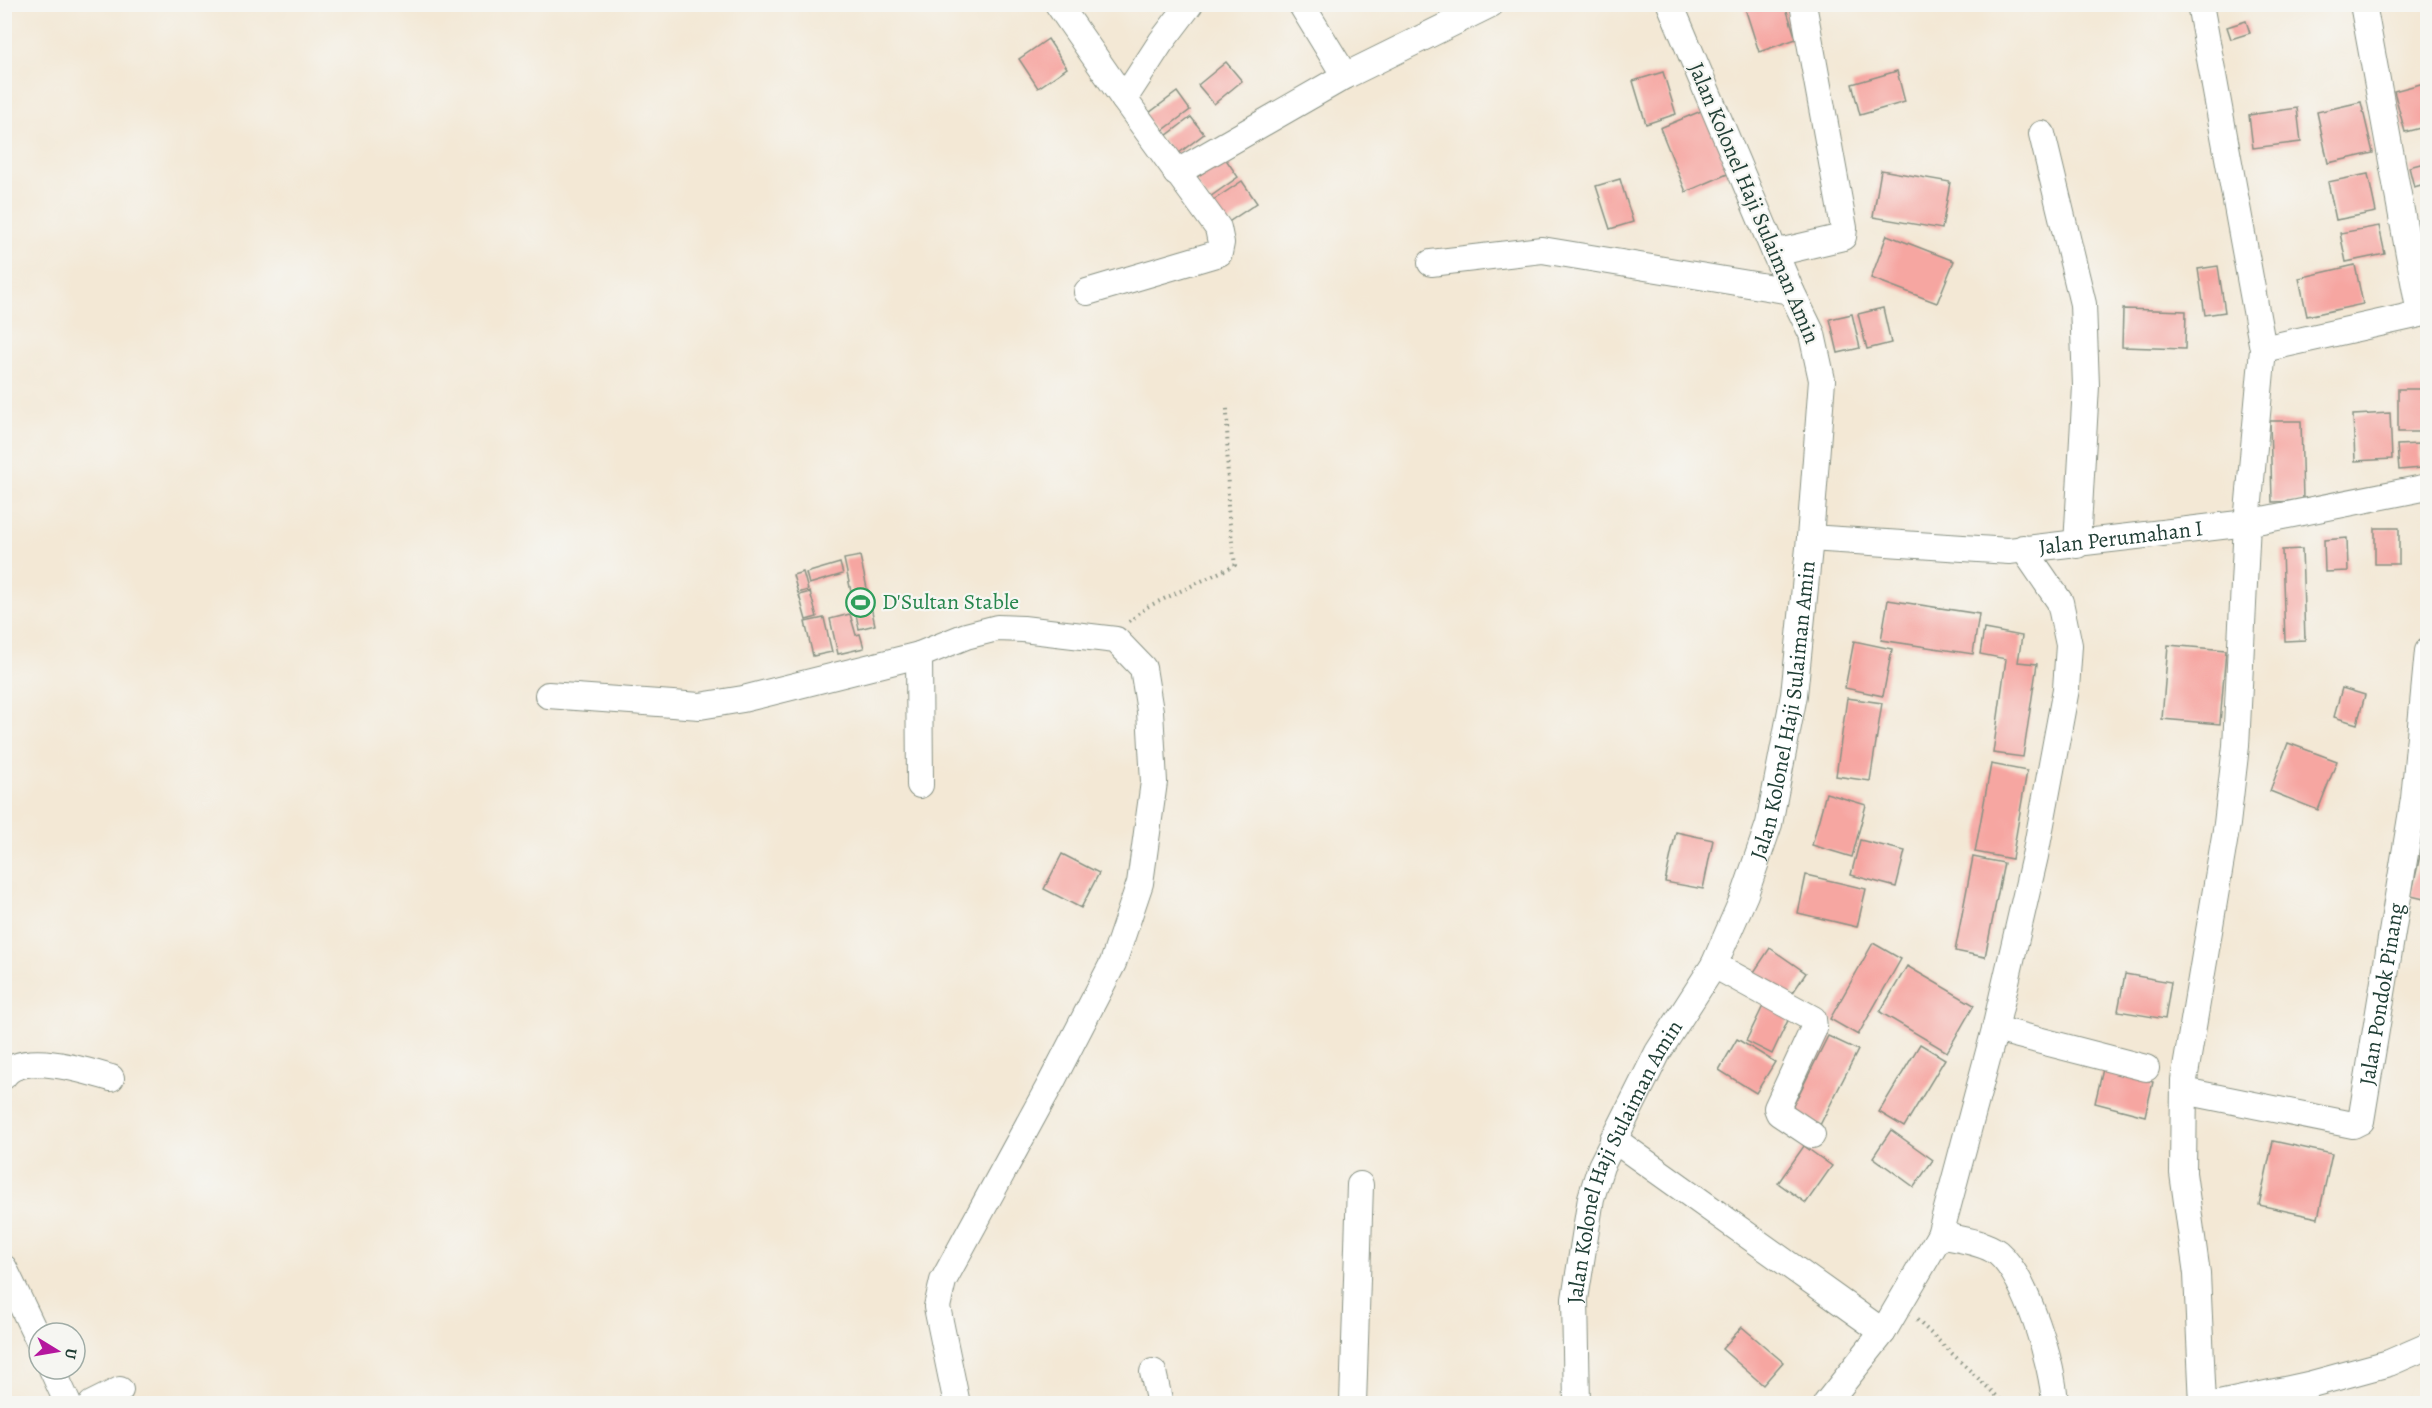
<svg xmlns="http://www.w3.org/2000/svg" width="2432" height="1408" font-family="Alegreya,serif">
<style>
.building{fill:#f6a6a1}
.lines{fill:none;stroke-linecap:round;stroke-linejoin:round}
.minor-casing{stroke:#899284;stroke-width:28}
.path{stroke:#899284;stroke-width:4;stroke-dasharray:1.5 4.5;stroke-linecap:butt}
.minor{stroke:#fff;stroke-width:26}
.labels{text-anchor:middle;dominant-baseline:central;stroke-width:4.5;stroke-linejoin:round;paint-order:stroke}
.street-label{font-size:22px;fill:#1f3d34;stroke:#f6f6f2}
.leisure-label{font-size:22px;fill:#27864d;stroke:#f6f6f2;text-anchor:start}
</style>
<rect width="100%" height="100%" fill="#f6f6f2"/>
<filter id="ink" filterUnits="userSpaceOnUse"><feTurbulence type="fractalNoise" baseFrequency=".0167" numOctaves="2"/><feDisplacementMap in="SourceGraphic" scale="12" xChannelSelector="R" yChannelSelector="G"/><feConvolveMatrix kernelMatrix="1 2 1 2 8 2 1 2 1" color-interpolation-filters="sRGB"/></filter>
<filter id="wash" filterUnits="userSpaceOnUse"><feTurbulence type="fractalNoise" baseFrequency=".008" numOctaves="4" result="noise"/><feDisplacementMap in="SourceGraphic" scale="24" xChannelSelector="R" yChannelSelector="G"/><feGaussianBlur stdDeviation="1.35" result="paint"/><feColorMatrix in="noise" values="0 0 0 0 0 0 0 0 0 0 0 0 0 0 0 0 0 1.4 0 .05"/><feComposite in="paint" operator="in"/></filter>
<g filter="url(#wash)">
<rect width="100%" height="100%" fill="#f3e8d5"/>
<g id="blocks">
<g class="building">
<path d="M1744,5H1785L1796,39L1759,52Z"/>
<path d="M2246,21L2250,33L2231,39L2227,27Z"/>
<path d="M1048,39L1067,68L1038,88L1019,59Z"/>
<path d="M1226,62L1242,81L1214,104L1198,85Z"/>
<path d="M1897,71L1905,102L1860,115L1852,84Z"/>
<path d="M1663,72L1676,114L1646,124L1633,81Z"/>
<path d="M2428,82V126L2405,132L2394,91Z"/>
<path d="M1177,92L1190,110L1158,134L1145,116Z"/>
<path d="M2361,102L2373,153L2328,163L2317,112Z"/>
<path d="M2297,108L2301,142L2253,148L2249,115Z"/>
<path d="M1706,109L1732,172L1686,192L1660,128Z"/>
<path d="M1191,117L1204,134L1175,156L1162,139Z"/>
<path d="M1225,158L1238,177L1207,199L1194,179Z"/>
<path d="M2428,162V183L2414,187L2409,167Z"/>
<path d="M1881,170L1950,182L1942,229L1873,217Z"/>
<path d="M2368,174L2376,212L2336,220L2328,182Z"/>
<path d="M1620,179L1633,222L1610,229L1596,186Z"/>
<path d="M1242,181L1257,203L1224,225L1209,203Z"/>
<path d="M2379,226L2385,254L2346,262L2340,233Z"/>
<path d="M1887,235L1954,261L1937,303L1871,278Z"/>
<path d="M2355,265L2363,304L2307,316L2299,278Z"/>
<path d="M2218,266L2225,312L2205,315L2198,269Z"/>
<path d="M1883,308L1891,343L1867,349L1858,314Z"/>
<path d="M2123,309L2186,311L2185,349L2122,347Z"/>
<path d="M1852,314L1860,348L1838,353L1830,319Z"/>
<rect x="2398" y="389" width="30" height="43"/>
<path d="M2390,413L2392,459L2355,461L2353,415Z"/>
<path d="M2270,421H2301L2303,501L2272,502Z"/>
<path d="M2419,444L2421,468L2399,470L2397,445Z"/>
<rect x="2375" y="528" width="24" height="36"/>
<path d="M2347,538L2348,571L2325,572L2324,540Z"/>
<path d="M2302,549L2305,640L2285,641L2282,550Z"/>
<path d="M860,556L875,625L859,629L844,559Z"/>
<path d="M840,563L843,574L809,584L806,573Z"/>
<path d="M803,572L808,590L798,593L793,575Z"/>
<path d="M810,592L817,617L806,620L799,595Z"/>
<path d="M1888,600L1979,614L1973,654L1881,640Z"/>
<path d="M850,614L856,635L860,634L864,648L838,654L830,619Z"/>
<path d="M824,618L832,652L813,656L805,622Z"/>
<path d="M1984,629L2022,636L2018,662L2037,664L2023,757L1993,753L2006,659L1980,654Z"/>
<path d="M1854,641L1892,649L1883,696L1845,688Z"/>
<path d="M2168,645L2226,650L2220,724L2162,719Z"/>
<path d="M2342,688L2365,695L2357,724L2334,717Z"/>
<path d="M1847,698L1882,703L1870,781L1836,776Z"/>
<path d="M2288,743L2337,761L2318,810L2270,791Z"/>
<path d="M1991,764L2027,771L2012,859L1975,852Z"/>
<path d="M1826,793L1866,805L1852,857L1812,845Z"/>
<path d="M1676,832L1713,840L1703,889L1665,882Z"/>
<path d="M1860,840L1905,851L1896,887L1851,875Z"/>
<path d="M2423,842L2428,843V900L2411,896Z"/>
<path d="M1062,854L1099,873L1081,908L1044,889Z"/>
<path d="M1973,857L2004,863L1985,957L1955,951Z"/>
<path d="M1806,875L1866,889L1857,927L1798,913Z"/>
<path d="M1873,943L1901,959L1858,1035L1830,1019Z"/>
<path d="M1770,948L1806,973L1790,997L1754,972Z"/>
<path d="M1907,966L1974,1005L1947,1052L1880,1012Z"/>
<path d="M2125,974L2171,982L2165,1019L2118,1011Z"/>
<path d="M1765,1002L1791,1014L1772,1054L1746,1041Z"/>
<path d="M1828,1036L1858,1050L1820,1125L1791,1110Z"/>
<path d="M1737,1039L1775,1062L1756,1093L1719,1070Z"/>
<path d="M1920,1044L1945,1059L1904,1127L1879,1112Z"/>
<path d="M2103,1069L2153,1082L2145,1116L2095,1103Z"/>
<path d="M1891,1130L1933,1160L1914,1187L1873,1157Z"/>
<path d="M2273,1141L2332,1154L2318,1218L2259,1205Z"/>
<path d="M1804,1146L1832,1166L1806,1203L1778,1183Z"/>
<path d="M1742,1327L1783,1362L1763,1385L1722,1349Z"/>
</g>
</g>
</g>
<g filter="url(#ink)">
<use href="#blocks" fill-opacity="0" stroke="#899284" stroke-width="1.5"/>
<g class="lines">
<defs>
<g id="minor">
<path d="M1058,4L1124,99"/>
<path d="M1301,4L1345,76"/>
<path d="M2200,4L2263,349L2247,523L2236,746L2227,824L2184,1080L2183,1173L2197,1274L2203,1404"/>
<path d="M2042,134L2083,304L2086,386L2077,545"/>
<path d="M1176,173L1345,76L1491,4"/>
<path d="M1775,253L1843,237L1844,228L1803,4"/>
<path d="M1431,263L1542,250L1791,291"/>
<path d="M1087,292L1219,253L1221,243L1218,228L1124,99L1161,42L1190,4"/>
<path d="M2263,349L2420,314L2363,4"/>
<path id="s1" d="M1810,538L2009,551L2247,523L2428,487"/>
<path d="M548,695L700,706L743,699L919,655"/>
<path d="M920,785L919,655L966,636L997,628L1023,629L1116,640L1143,668L1150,711L1154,782L1140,883L1113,963L1052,1081L943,1281L937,1307L957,1404"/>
<path d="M1714,965L1813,1019L1814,1028L1777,1108L1779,1113L1812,1135"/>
<path d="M1995,1029L2146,1068"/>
<path d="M4,1076C20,1050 88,1071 111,1078"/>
<path id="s2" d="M2184,1091L2353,1125L2361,1121L2414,799L2428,651"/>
<path d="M1613,1139L1883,1332"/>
<path d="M1940,1235C1957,1239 1984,1242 1998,1253C2027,1278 2053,1365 2055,1404"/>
<path d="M4,1268L39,1341"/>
<path d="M52,1369L68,1404"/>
<path d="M1153,1372L1160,1404"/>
<path d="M92,1404L120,1390"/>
<path d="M1353,1404L1360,1185"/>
<path id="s3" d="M1577,1404L1575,1299L1591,1198L1601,1166L1658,1052L1714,965L1745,894L1769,824L1794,695L1810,538L1822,380L1812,334L1791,291L1670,4"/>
<path d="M1826,1404L1883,1332L1940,1235L1995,1029L2035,856L2066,689L2069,645L2060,602L2023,548"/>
<path d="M2219,1404L2308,1385L2389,1363L2428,1346"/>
</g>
</defs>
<use href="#minor" class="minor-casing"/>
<g class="path">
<path d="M1129,622L1147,607L1235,565L1228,509L1227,406"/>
<path d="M1917,1320L2005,1404"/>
</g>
<use href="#minor" class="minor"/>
</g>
</g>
<defs>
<symbol id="stadium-ring" viewBox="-11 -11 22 22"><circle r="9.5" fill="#f6f6f2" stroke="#2e9e5b" stroke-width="1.5"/><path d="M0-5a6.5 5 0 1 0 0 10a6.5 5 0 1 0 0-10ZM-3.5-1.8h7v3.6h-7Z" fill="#2e9e5b"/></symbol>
</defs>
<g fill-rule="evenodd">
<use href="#stadium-ring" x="844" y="586" width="33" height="33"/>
</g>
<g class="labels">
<g class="street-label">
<text transform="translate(1754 203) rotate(67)">Jalan Kolonel Haji Sulaiman Amin</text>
<text stroke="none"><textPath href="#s1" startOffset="312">Jalan Perumahan I</textPath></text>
<text stroke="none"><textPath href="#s3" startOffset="738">Jalan Kolonel Haji Sulaiman Amin</textPath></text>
<text stroke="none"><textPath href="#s2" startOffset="310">Jalan Pondok Pinang</textPath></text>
<text stroke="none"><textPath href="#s3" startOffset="252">Jalan Kolonel Haji Sulaiman Amin</textPath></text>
</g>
<g class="leisure-label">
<text x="882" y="602">D'Sultan Stable</text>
</g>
</g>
<rect width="2432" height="1408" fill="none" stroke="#f6f6f2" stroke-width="24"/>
<g transform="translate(57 1351) rotate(101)"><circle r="28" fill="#f6f6f2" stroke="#a0aca6" stroke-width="1.5"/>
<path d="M0-4.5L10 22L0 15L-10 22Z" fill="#b5179e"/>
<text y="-9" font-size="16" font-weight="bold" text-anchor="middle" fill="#1f3d34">U</text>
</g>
</svg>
